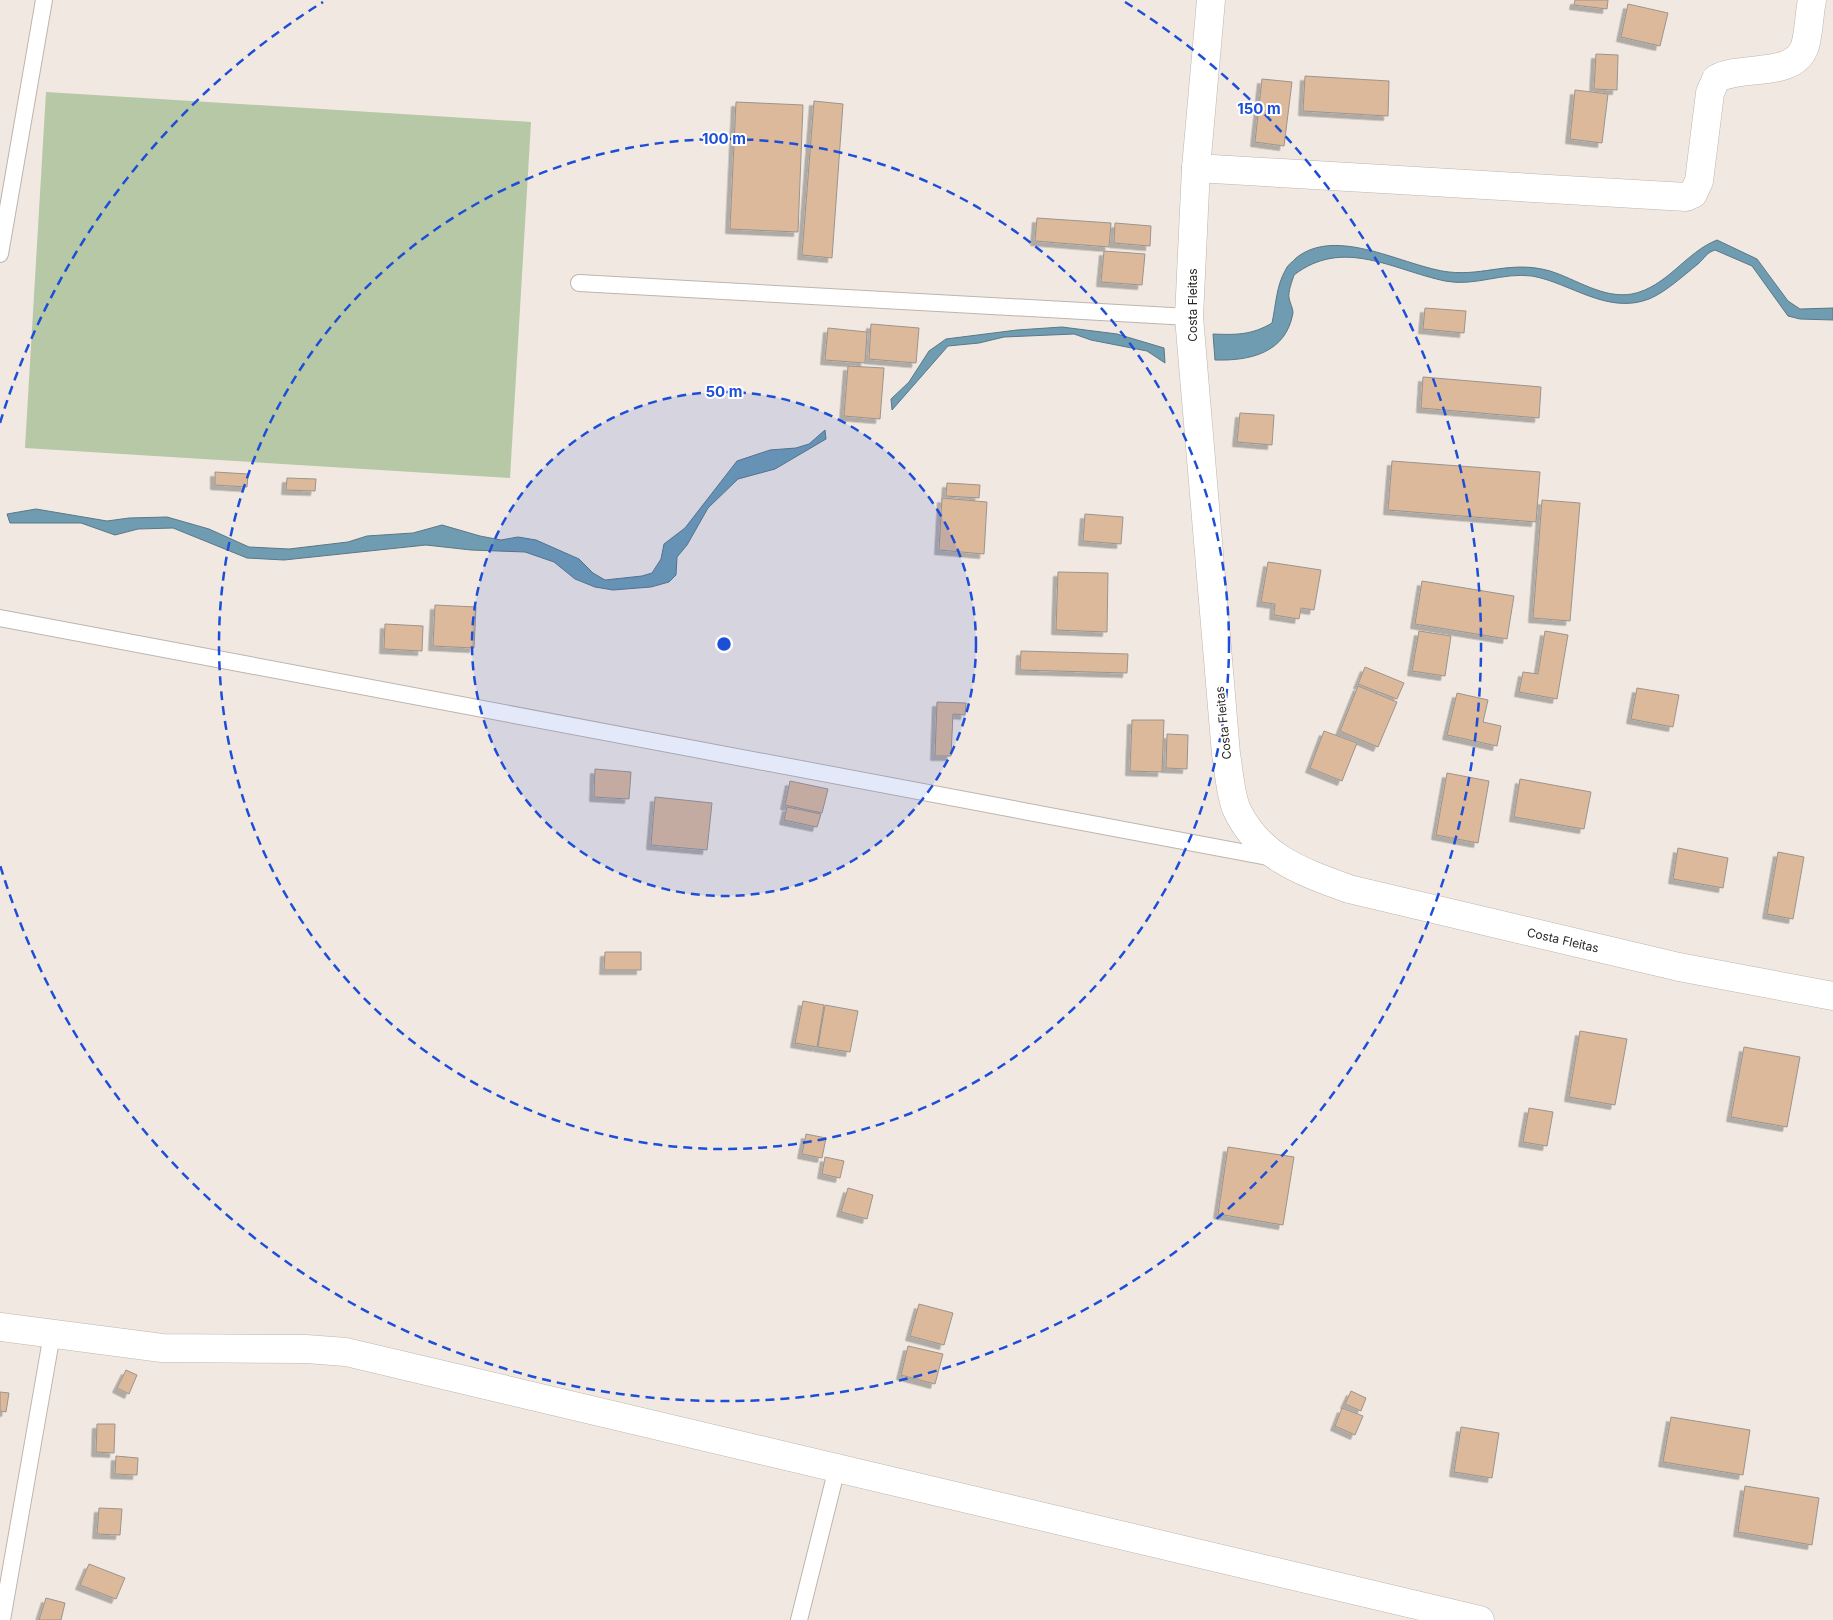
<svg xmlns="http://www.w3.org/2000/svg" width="1833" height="1620" font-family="Inter,sans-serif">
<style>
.green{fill:#b6c8a5}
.water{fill:#6f9cb1;stroke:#5a7886}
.building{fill:#dbb99a;stroke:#9c948e;filter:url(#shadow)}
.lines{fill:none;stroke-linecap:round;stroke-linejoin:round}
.lane-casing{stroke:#bdb5ae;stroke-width:18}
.street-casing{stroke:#bdb5ae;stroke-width:29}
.secondary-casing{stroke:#bdb5ae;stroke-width:29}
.lane{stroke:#fff;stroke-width:16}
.street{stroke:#fff;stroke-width:28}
.secondary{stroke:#fff;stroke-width:28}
.ring{fill:none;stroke:#1d4ed8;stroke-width:2.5;stroke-dasharray:9 6}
.labels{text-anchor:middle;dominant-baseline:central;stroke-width:4;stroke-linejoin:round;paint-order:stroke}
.street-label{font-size:12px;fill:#282522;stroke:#fff}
.centre{fill:#1d4ed8;stroke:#fff;stroke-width:2.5}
.ring-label{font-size:15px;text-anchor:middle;font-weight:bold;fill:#1d4ed8;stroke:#fff;stroke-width:4;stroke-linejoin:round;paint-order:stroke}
</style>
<defs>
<filter id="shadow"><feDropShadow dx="-4.5" dy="4.5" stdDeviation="0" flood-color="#0004"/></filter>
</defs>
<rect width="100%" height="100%" fill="#f0e8e1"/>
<path class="green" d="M46,92L531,122L510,478L25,448Z"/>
<g class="water">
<path d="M1717,240L1757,259L1788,301L1800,309L1833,308V320L1800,319L1788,316L1752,266L1715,250C1706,253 1705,258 1698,264C1684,275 1666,292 1649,299C1607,315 1571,283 1532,276C1503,272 1474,287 1445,281C1393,270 1343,237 1294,275C1292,282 1288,291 1289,298C1290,303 1293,308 1293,313C1286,353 1250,361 1215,360L1213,334C1236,335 1252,335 1272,323C1276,305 1276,286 1286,269C1288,264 1293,262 1296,258C1337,225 1405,267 1449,272C1485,276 1511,260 1550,271C1576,279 1603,299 1632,294C1667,287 1686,252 1717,240Z"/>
<path d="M1062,327L1117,334L1164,348L1165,363L1147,351L1091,340L1074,334L1004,337L979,343L948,346L892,410L891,399L909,382L929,351L946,339L1017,330Z"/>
<path d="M825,430L826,439L775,469L738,479L708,508L687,545L677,557L676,575L669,582L651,587L613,590L595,587L575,579L554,562L525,552L471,550L426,545L284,560L247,558L173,528L138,529L115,535L81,523H10L7,514L36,509L107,521L129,518L167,517L209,529L249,547L289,549L348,542L367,536L413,533L442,525L480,536L501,540L518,537L536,540L579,559L593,573L605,580L642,576L652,573L661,559L664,544L685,528L737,461L770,450L796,448L809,444Z"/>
</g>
<g class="building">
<path d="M1575,0H1608L1607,9L1574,5Z"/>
<path d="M1628,4L1668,13L1660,46L1621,37Z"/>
<path d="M1596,54L1618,55L1617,90L1594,89Z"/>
<path d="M1305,76L1389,81L1388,116L1303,111Z"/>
<path d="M1262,79L1292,82L1284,146L1255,142Z"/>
<path d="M1575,90L1608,94L1602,143L1570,139Z"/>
<path d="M814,101L843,104L832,258L802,255Z"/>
<path d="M736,102L803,105L798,232L730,229Z"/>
<path d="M1037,218L1111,223L1109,247L1035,241Z"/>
<path d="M1115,223L1151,226L1150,246L1114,243Z"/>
<path d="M1104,251L1145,254L1142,285L1101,282Z"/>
<path d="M1425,308L1466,311L1464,333L1423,329Z"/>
<path d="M871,324L919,328L916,363L869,359Z"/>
<path d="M828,328L867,332L865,363L825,360Z"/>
<path d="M848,366L884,368L880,419L844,416Z"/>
<path d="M1423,377L1541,387L1539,418L1421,408Z"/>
<path d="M1240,413L1274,415L1272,445L1237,442Z"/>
<path d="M1392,461L1540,472L1536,522L1388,510Z"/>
<path d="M215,472L248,474L247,487L215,485Z"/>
<path d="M287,478L316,479L315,491L286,490Z"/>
<path d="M947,483L980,485L979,498L946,496Z"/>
<path d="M942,498L987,502L984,554L939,550Z"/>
<path d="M1542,500L1580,503L1570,621L1533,618Z"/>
<path d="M1085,514L1123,517L1121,544L1083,541Z"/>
<path d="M1268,562L1321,570L1314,610L1301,608L1299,619L1274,615L1275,604L1261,602Z"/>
<path d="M1058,572L1108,573L1107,632L1056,630Z"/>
<path d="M1422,581L1514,596L1507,639L1415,624Z"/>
<path d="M435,605L476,607L474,648L433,646Z"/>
<path d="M385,624L423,626L422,651L384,649Z"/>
<path d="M1419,631L1451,636L1445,676L1412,671Z"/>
<path d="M1545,631L1568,635L1557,699L1519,692L1523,672L1538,674Z"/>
<path d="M1021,651L1128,654L1127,673L1020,670Z"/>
<path d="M1365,667L1404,683L1397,699L1358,684Z"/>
<path d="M1358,686L1397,702L1378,747L1340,731Z"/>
<path d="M1637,688L1679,695L1673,727L1631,719Z"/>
<path d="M1457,693L1488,700L1483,722L1501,726L1497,746L1447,735Z"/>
<path d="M937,702L966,703L965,715L953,714L951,756H935Z"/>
<path d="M1132,720H1164L1162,772L1130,771Z"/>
<path d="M1324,731L1357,743L1342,781L1310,768Z"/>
<path d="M1167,734L1188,735L1187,769L1166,768Z"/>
<path d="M595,769L631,772L629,799L594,797Z"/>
<path d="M1447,773L1489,781L1478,843L1436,835Z"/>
<path d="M1520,779L1591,792L1584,829L1514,817Z"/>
<path d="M790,781L828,789L822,813L785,805Z"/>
<path d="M655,797L712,803L707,850L651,845Z"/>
<path d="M787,807L821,814L817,827L784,820Z"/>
<path d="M1678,848L1728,858L1723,888L1673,879Z"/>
<path d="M1778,852L1804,857L1793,919L1767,914Z"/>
<path d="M605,952H641V970H604Z"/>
<path d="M803,1001L824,1005L817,1047L795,1043Z"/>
<path d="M825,1005L858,1011L850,1052L818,1047Z"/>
<path d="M1580,1031L1627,1039L1615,1105L1569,1097Z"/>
<path d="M1744,1047L1800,1057L1787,1127L1731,1117Z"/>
<path d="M1529,1108L1553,1112L1547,1146L1523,1142Z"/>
<path d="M806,1134L826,1138L822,1158L802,1154Z"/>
<path d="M1228,1147L1294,1157L1283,1225L1218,1214Z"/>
<path d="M825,1157L844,1161L840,1178L822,1174Z"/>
<path d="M848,1188L873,1195L867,1219L841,1212Z"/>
<path d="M919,1304L953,1313L944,1345L910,1336Z"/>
<path d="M908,1346L943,1354L935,1384L901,1375Z"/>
<path d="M126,1370L137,1375L129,1394L117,1388Z"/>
<path d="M1351,1391L1366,1398L1361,1411L1345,1404Z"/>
<path d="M0,1392L9,1393L6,1412L0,1411Z"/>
<path d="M1342,1408L1363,1416L1355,1435L1335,1426Z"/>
<path d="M1671,1417L1750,1430L1743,1475L1663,1462Z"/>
<path d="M97,1424H115L114,1453L96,1452Z"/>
<path d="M1461,1427L1499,1433L1492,1478L1454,1472Z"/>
<path d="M116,1456L138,1458L137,1475L115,1474Z"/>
<path d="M1745,1486L1819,1498L1812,1545L1738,1532Z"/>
<path d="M99,1508L122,1509L120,1535L97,1534Z"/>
<path d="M89,1564L125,1578L116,1599L80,1585Z"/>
<path d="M46,1598L65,1603L61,1620H39Z"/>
</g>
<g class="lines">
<defs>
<g id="lane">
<path d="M0,254L44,0"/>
<path d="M579,283L1189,317"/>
<path d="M0,618L1273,858"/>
<path d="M2,1620L52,1334"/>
<path d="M799,1620L837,1468"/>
</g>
<g id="street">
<path d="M1196,168L1686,197L1693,194L1699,181L1710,93L1716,79C1742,64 1794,79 1805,46C1809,32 1809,15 1812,0"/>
<path d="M0,1327L162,1348L306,1349L346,1352L1480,1620"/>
</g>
<path id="secondary" d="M1211,0L1196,168L1189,317L1226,754C1229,771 1230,792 1236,808C1258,857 1302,872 1349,889L1679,967L1833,996"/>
</defs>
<use href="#lane" class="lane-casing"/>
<use href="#street" class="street-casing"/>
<use href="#secondary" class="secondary-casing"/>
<use href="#lane" class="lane"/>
<use href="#street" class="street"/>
<use href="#secondary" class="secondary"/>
</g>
<circle cx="724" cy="644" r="252" fill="#1d4ed8" fill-opacity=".12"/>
<g class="ring">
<circle cx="724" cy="644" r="252"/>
<circle cx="724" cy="644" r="505"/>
<path d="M0 423A757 757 0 0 1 323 2M1125 2A757 757 0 1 1 0 865"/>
</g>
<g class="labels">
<g class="street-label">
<text transform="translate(1192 305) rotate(-90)">Costa Fleitas</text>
<text transform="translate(1223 723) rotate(-96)">Costa Fleitas</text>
<text transform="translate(1563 940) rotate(13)">Costa Fleitas</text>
</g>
</g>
<circle cx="724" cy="644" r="8" class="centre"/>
<g class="ring-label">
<text x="1259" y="114">150 m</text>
<text x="724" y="144">100 m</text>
<text x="724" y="397">50 m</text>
</g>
</svg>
